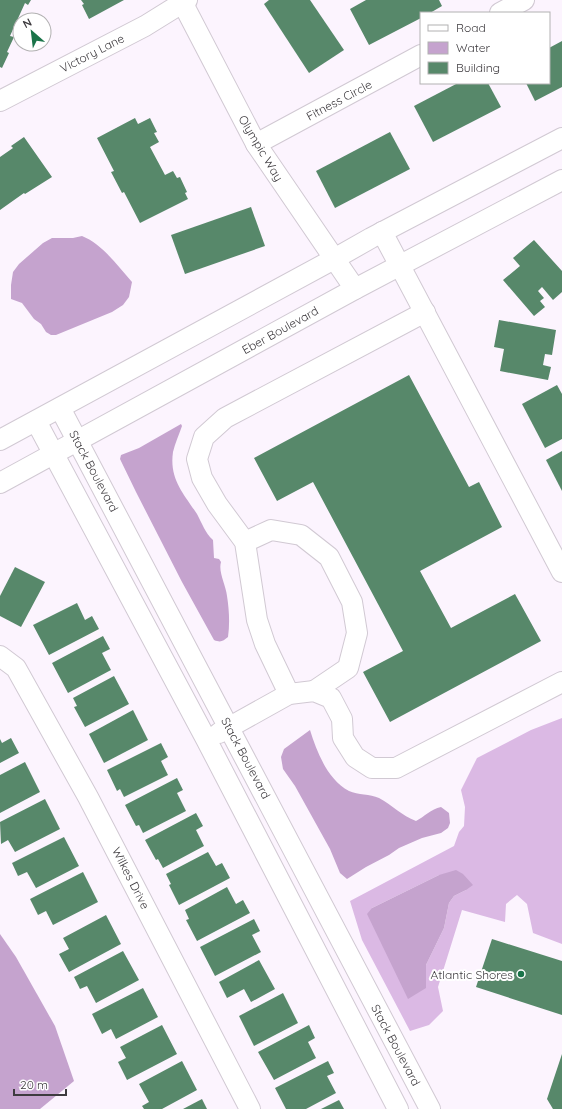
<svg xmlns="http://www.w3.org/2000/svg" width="562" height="1109" font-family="Quicksand,sans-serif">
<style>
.forest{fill:#dbb9e4;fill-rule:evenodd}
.water{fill:#c5a3ce}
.building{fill:#57886a}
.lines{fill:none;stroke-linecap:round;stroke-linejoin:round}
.minor-casing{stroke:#d1c9d3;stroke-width:22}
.minor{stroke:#fff;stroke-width:20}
.poi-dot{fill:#1a7449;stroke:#fff;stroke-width:1.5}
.labels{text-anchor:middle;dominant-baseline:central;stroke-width:4;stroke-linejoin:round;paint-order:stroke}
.street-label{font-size:12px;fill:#3e3b3f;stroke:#fff}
.poi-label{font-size:12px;fill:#3e3b3f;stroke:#fff;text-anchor:end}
</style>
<rect width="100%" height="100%" fill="#fcf4fe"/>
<path class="forest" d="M562,718V944L533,933L527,904L517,895L506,904L505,922L462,910L438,987L443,1011L429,1025L410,1031L362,940L350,901L454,846L459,832L464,826L465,807L461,790L477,758L531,730ZM439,875L466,890L454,896L449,903L444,928L426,965L425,988L372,908Z"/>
<g class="water">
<path d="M82,236C102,244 118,266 132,282L129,297L123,305L112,312L56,335H51L46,332L41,324L34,319L22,303L11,299V285L13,272L19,264L43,243L52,238H73Z"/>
<path d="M181,424L182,426C179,435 175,443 173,452C169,479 184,494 197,514C202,523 205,533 213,540L214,558L219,559L221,562C218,572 226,585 227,596C229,609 230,623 228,637C223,641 221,643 214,640L182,582L136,492L120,459L121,455L139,448Z"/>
<path d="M310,730C317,752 327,779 349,791C358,795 370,794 379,798C392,805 402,816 416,821C424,817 431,809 441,807L449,813L450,823L448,828L441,833L422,838L399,848L389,855L366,867L347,879L340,873L330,849L295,786L283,769L281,757L284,749Z"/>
<path d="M456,870L463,874L473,885L466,890L454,896L449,903L444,928L426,965V988L408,999L367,914L372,908L439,875Z"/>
<path d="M0,934L16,957L55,1026L74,1081L40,1109H0Z"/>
</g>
<g class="building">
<path d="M0,0H31L28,5L25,3L10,36L14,37L7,52L9,53L2,68L0,67Z"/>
<path d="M81,0H124L89,19L82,5L84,4Z"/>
<path d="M269,0H310L344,50L309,73L264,4Z"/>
<path d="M366,0H439L442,6L430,13H421V18L369,45L350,9Z"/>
<path d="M562,41V87L535,101L526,83H549V48Z"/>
<path d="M458,83H488L501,107L433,142L414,106Z"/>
<path d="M135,118L138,124L150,118L157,132L154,133L159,142L150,147L165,175L173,171L177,178L180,177L187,192L185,193L188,199L140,223L124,192L122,193L111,172L114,171L97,138Z"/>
<path d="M390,132L410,169L335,208L316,171Z"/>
<path d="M24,137L52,177L25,194L24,193L0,210V157L13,148L11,146Z"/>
<path d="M251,207L265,246L185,274L171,235Z"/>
<path d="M534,240L562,271V292L553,300L542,287L538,291L544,298L540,301L545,307L534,316L503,280L520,266L513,258Z"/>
<path d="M499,320L556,330L552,355L545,354L543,365L551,367L548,380L500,371L504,349L494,347Z"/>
<path d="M409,375L469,487L479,482L502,527L420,571L451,628L515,594L541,641L390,722L363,672L403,651L313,482L277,501L254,458Z"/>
<path d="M557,385L562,394V439L545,448L522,404Z"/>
<path d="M562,451V491L546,460Z"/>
<path d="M15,567L45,582L21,627L0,616V596Z"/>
<path d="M77,603L85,620L92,616L99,629L49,655L33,625Z"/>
<path d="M103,636L110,649L102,653L111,670L68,693L52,663Z"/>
<path d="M114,676L129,704L85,727L74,707L77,706L73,698Z"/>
<path d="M133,710L148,740L104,763L89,734Z"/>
<path d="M11,738L19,753L0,763V739L2,743Z"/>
<path d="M161,743L168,757L161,761L168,775L124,797L120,789L117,791L107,770Z"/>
<path d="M25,762L40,792L0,813V775Z"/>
<path d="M177,778L183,790L177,793L186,811L143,833L139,825L136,826L125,805Z"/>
<path d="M45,799L60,829L15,852L8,840L1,844L0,822Z"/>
<path d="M196,813L203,826L196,830L204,846L163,868L158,859L156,860L145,840Z"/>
<path d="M64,837L79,866L36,888L27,872L18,876L12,863Z"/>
<path d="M208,852L216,866L222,863L230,878L179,905L169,885L171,884L166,874Z"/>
<path d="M83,872L98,902L53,925L46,911L38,915L30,899Z"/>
<path d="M227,887L236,904L243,900L250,913L197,941L186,920L189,919L185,910Z"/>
<path d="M106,915L121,944L69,972L59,954L69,949L63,938Z"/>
<path d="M254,919L260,931L252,935L261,952L215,976L200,947Z"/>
<path d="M492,939L562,961V1015L476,987Z"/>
<path d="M123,951L139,980L96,1003L87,986L80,989L74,977Z"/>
<path d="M259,960L275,989L251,1002L244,989L227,998L219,982Z"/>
<path d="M143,988L158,1017L116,1039L111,1029L102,1034L92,1014Z"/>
<path d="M283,993L298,1023L254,1046L239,1016Z"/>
<path d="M162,1025L177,1054L127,1080L118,1062L126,1058L120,1047Z"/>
<path d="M309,1025L315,1038L308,1042L316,1058L274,1080L258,1052Z"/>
<path d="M562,1054V1109H553L547,1099Z"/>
<path d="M182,1061L197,1090L162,1109H144L142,1106L149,1102L139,1084Z"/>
<path d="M328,1061L334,1073L327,1076L336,1093L306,1109H286L275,1088Z"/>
<path d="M202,1099L207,1109H183Z"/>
<path d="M339,1100L344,1109H321Z"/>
</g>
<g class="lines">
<defs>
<g id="minor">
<path d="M181,0L256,144L355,289"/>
<path d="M500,13L524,0"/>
<path d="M0,101L145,26L187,0"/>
<path d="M256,144L421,55"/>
<path d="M382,232L562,572"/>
<path d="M60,408L430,1109"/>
<path d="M36,421L206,739L398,1109"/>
<path d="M0,440L334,259L371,238L562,138"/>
<path d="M0,483L355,289L562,180"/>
<path d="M245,542L271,530L301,535L329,557L352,602L357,633L348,668L314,691"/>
<path d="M0,656L16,668L88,797L250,1109"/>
<path d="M289,694L265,644L257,620L245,542L217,504L202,478L197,459L204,437L225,418L425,312"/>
<path d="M219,733L289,694L314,691L331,698L342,719L343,738L355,757L372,768H396L562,682"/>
</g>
</defs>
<use href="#minor" class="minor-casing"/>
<use href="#minor" class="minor"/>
</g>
<circle class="poi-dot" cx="521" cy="974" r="4"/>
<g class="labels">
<g class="street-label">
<text transform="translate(92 53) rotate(-27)">Victory Lane</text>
<text transform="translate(339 100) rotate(-28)">Fitness Circle</text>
<text transform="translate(261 148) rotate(59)">Olympic Way</text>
<text transform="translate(280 330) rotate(-29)">Eber Boulevard</text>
<text transform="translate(94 471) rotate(62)">Stack Boulevard</text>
<text transform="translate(246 758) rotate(62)">Stack Boulevard</text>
<text transform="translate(131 878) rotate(63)">Wilkes Drive</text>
<text transform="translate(396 1045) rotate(62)">Stack Boulevard</text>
</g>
<g class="poi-label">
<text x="513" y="974">Atlantic Shores</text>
</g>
</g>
<rect x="420" y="12" width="130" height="72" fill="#ffffff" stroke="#b2b1b2"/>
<rect x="428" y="25" width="20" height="6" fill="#ffffff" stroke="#b2b1b2"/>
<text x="456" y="32" font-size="12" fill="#3e3b3f">Road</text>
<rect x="428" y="42" width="20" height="12" fill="#c5a3ce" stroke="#b2b1b2"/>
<text x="456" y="52" font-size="12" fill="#3e3b3f">Water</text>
<rect x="428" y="62" width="20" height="12" fill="#57886a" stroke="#b2b1b2"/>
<text x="456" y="72" font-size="12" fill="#3e3b3f">Building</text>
<g transform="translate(32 32) rotate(332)"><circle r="19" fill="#ffffff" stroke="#b2b1b2"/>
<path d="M0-3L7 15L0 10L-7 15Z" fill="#1a7449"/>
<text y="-6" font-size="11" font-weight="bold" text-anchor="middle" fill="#3e3b3f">N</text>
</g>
<path d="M14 1089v6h52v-6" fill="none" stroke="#3e3b3f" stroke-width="2"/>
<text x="20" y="1089" font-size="12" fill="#3e3b3f" stroke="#ffffff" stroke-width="3" paint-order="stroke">20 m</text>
</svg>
